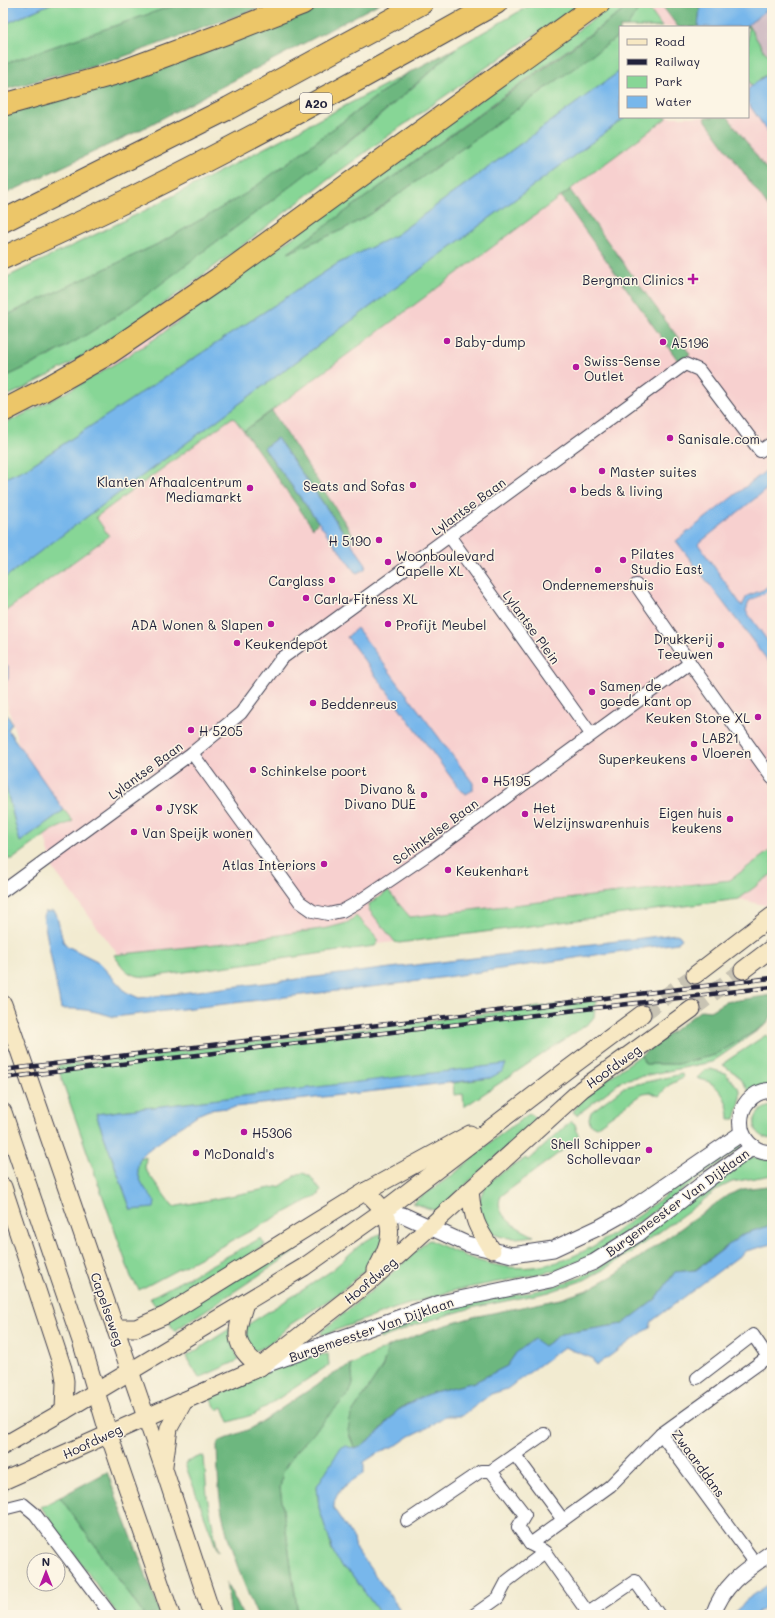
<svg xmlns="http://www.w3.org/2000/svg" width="775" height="1618" font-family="Mali,sans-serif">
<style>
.built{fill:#f7d0cf}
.industrial{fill:#d2bec5}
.green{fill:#87d696;stroke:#547c68}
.forest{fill:#6db77f;stroke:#486c5d}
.water{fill:#78b7eb;stroke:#4d6c93}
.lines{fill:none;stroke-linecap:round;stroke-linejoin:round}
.secondary-tunnel{stroke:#c8c3b3;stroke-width:17;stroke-dasharray:17 8;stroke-linecap:butt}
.minor-casing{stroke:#414052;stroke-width:14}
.tertiary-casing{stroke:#414052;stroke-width:17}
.secondary-casing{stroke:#414052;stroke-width:19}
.motorway-casing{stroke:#414052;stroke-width:24}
.minor{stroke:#fff;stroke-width:12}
.tertiary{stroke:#fff;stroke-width:15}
.secondary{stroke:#f7e8c3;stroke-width:17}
.motorway{stroke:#ecc669;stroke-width:22}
.rail-casing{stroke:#22223b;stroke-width:4.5}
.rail{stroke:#fcf5e5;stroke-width:3;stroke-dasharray:9;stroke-linecap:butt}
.poi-dot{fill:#b5179e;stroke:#fcf5e5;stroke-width:1.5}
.labels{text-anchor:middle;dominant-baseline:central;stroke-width:3;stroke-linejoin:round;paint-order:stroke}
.shield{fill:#fcf5e5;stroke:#63616e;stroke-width:1}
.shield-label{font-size:12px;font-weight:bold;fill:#22223b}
.poi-label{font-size:13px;fill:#22223b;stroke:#fcf5e5;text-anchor:start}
.street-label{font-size:13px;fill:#22223b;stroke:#fcf5e5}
</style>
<rect width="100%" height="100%" fill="#fcf5e5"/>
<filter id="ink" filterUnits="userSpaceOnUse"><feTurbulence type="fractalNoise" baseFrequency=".025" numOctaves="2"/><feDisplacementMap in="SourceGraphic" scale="8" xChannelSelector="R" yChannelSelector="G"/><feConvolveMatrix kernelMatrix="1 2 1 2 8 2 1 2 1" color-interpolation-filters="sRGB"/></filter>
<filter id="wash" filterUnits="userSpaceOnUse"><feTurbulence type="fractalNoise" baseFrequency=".012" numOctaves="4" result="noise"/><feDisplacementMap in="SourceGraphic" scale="16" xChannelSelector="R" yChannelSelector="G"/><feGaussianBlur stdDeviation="0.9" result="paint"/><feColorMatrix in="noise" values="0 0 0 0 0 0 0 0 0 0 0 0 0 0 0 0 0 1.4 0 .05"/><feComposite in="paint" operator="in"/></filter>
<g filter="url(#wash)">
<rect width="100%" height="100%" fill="#f2ebd1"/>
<path class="built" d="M641,3H682L700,27H620V117H748V91L772,123V907L735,898L655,910L133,974L54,870L3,689V435Z"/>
<path class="industrial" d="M682,3H772V123L748,91V27H700Z"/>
<g class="green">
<path d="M52,3H181L3,64V25Z"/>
<path d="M534,3H582C501,57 420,112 341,170C233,250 128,342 3,398V378L50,356L115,317L267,204L363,130L418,83L456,48Z"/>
<path d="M617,3H634L546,65L290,252L342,230L371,214L620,35V71L396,235L337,264L27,468L3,479V424C56,400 104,371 153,340L518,72Z"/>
<path d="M642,3H645L662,27H627Z"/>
<path d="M748,25L764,51L772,58V73L762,77L752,86L748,80V27H745Z"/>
<path d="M408,73L247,193L160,243L3,317V279L142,212Z"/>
<path d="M626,117H668L244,431L233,417L96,517L109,536L3,613V579Z"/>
<path d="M3,776L20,842L64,810L73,821L51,831L13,859H3Z"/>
<path d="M772,849V874L739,899L399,943L395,942L369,910V904L388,891L410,917L730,880Z"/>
<path d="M356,916L374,934L378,942L375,946L148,977C128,976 125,971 114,955L224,943L328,928L347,923Z"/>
<path d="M596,1000L594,1017L589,1023L464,1107L463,1094L454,1095L453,1083L490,1078L505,1065L96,1114L131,1210L149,1194C140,1183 136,1173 138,1160L146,1157L145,1169L173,1207L281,1186L298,1174L303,1173L310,1176L321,1191L319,1193L320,1194L139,1290L131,1277L57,1066Z"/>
<path d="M767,1024L712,1062L623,1080L577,1115L573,1112L585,1095L641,1055L645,1064H678L715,1055Z"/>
<path d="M766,1035L772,1041V1086L750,1092L736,1074L723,1065L725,1062Z"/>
<path d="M710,1069L725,1073L740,1090V1102L735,1119H729C729,1104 723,1090 709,1082C706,1080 701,1080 697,1078L705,1070Z"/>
<path d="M682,1074L683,1078L669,1085L659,1096L650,1092L643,1093L596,1127L590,1124L589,1118L591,1112L624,1087Z"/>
<path d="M772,1106V1139C749,1137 749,1109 772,1106Z"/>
<path d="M530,1113L536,1120L437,1211L412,1203L454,1174L492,1141Z"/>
<path d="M571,1121L575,1124L579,1138L501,1196C492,1216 520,1229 534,1236C512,1239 489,1242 481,1216C479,1206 479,1198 484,1189C493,1175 512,1167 526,1158L528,1161Z"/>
<path d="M737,1143H740L742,1147L620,1236L596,1253L577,1262L553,1271L452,1291L396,1308L323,1335L321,1334V1332L380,1284L427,1241L430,1240C499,1275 542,1280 610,1236Z"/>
<path d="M747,1157H757L772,1160V1175L732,1182L720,1188L633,1251L603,1270L584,1280L549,1292L471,1308L418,1324L380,1339L378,1335C436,1297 511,1304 575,1279C614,1264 644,1235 676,1209C699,1191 723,1174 747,1157Z"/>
<path d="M385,1233L382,1252L365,1270L335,1296L291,1324L267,1346L254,1351L241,1332L244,1327C272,1309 301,1292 328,1273C346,1260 362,1237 385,1233Z"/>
<path d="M305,1236L309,1239L296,1251L174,1331L168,1320Z"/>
<path d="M261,1238L265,1245L158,1310L150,1298Z"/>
<path d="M234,1326L232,1344L239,1360L199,1378L186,1357Z"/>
<path d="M388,1347L383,1366L351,1415L349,1435L355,1449L346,1446L317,1486L319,1508L329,1537L331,1548L341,1566L350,1572L381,1615H298L280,1488L283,1471L295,1453L350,1392L353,1383L351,1365Z"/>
<path d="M328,1354L329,1365L255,1414L229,1422L223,1407L217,1410L210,1397C248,1380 286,1359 328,1354Z"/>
<path d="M201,1456L204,1457L207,1496L218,1552L185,1464L186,1462Z"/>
<path d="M60,1497L144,1615H118L41,1507Z"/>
</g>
<g class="forest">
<path d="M181,3H272L117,59L3,90V64Z"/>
<path d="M332,3H380L140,130L3,195V113L218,47Z"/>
<path d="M634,3H642L627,27H620V35L371,214L342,230L288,253Z"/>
<path d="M660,3H697L700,9L698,27H678Z"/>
<path d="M456,48C383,116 304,177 224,236C187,263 152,293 114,317C79,341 42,360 3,378V317L160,243L247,193L408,73Z"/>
<path d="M705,117H728L772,177V212L704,118Z"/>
<path d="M570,190L690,354L679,362L561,197Z"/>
<path d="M272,411L355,538L350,541L277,438L264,448L318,522L313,528L244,431Z"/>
<path d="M772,995V1015L767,1024L715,1055L678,1064H645L641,1055L701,1010L710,1011L725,1002Z"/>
<path d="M767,1186L772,1187V1225L743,1234L695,1270L675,1272L656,1299L623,1324L561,1334L544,1346L516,1353L507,1366L475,1382L434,1392L405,1405L397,1411L373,1438L360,1447L355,1449L348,1430L351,1415L383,1366L388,1347L430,1330L473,1317L561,1299L587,1290L616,1274L728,1195L743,1189Z"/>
<path d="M351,1365L353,1383L350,1392L295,1453L283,1471L280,1488L298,1615H257C244,1585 232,1554 224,1522C218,1497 218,1471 217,1445L220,1441L252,1428L330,1376Z"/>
<path d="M107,1472L161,1615H144L60,1497Z"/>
<path d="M226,1582L243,1615H231Z"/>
</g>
<g class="water">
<path d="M3,3H52L3,25Z"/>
<path d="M706,3H772V6L745,27H698L700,9Z"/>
<path d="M620,71V117H626L3,579V479L27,468L337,264L396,235Z"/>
<path d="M769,73H772V138L748,103V89Z"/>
<path d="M277,438L366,564L365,569L358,573L355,572L264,448Z"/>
<path d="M772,466V485L698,544L742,606L747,596L763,590L772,583V589L749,601L746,611L772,647V666L676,541Z"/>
<path d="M357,628L473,783V790L466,794L461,791L347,637Z"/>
<path d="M3,662L8,666V679L3,685Z"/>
<path d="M3,708L12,723L8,730L64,810L20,842L3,776Z"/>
<path d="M53,911L56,913L63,941L67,946L97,961L126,992L139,998L676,934L679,935L682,939L677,943L405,983L114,1017C96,1011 80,1008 61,1009L43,916L45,912Z"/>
<path d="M506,1064L503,1071L490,1078L209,1110L197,1115L144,1153C129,1171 144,1187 155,1202L154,1208L131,1210L96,1114Z"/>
<path d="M772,1225V1244L746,1251L652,1321L650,1327L596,1366L592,1358L564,1347L507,1389L491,1394L462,1416H445L429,1427L410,1436L397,1445L381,1451L364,1462V1473C351,1482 333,1490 334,1509L354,1539L356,1549L399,1608L398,1613L395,1615H381L350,1572L341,1566L335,1557L319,1508L317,1486L341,1447L346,1446L355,1449L360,1447L381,1430L397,1411L415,1400L434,1392L475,1382L507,1366L516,1353L534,1339L544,1346L561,1334L623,1324L656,1299L675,1272L696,1270L743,1234Z"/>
<path d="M772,1582V1601L754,1615H734L745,1601Z"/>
</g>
</g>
<g filter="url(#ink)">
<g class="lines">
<g class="secondary-tunnel">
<path d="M692,1009L743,970"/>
<path d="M642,1014L695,975"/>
</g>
<defs>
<g id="minor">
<path d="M450,537L591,734"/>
<path d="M636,585L690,663"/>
<path d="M192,753L300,902L313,911L328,914L342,911L358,902L430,853L690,663L772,778"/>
<path d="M3,891L192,753L241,713L281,659L685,364L699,370L760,451L772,443"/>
<path d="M697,1378L753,1335L772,1363"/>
<path d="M544,1434L491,1471L525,1515L518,1527L530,1544L545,1552L588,1613L635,1581L659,1615"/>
<path d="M515,1455L563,1520"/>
<path d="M3,1509L23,1504L35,1514L111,1615"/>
<path d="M407,1521L481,1471H491"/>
<path d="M530,1544L610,1486L661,1434"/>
<path d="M751,1557L661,1434L772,1354"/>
<path d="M474,1615L498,1598L507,1581L545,1552"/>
</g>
<g id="tertiary">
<path d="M772,1090C730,1092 730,1152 772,1153"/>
<path d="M383,1211L403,1215L467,1244L492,1250L512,1255L553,1249L600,1227L625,1213L742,1133"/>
<path d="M268,1364L440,1303L550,1280L594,1262L638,1234L710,1178L753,1147"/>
<path d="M713,1615C724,1583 746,1570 772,1552"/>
</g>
<g id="secondary">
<path d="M743,970L772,948"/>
<path d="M695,975L772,916"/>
<path d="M3,1004L164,1469L212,1615"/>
<path d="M3,1112L82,1344L108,1432L171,1615"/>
<path d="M3,1187L63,1369L65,1381L64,1411"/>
<path d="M366,1191C371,1197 379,1204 383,1210C397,1231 386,1252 376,1270"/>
<path d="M470,1191C473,1220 476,1226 492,1250"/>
<path d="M245,1303C235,1335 232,1344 260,1367"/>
<path d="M115,1328H136L166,1315L366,1191L470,1134"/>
<path d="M3,1446L64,1411L304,1267L383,1211L568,1069L642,1014"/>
<path d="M164,1465L169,1428L184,1401"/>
<path d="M3,1481L260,1367L370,1281L582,1089L692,1009"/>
</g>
<g id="motorway">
<path d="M3,105L121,72L229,32L303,3"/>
<path d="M3,221L229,108L422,3"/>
<path d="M3,258C47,238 91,218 134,197C257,136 377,70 496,3"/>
<path d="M3,411L40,392L109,353L218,279L599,3"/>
</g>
</defs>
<use href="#minor" class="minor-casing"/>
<use href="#tertiary" class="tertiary-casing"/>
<use href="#secondary" class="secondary-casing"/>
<use href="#motorway" class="motorway-casing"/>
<use href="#minor" class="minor"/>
<use href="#tertiary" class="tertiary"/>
<use href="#secondary" class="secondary"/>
<use href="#motorway" class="motorway"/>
<defs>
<g id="rail">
<path d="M3,1070L772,978"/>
<path d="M3,1078L772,987"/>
</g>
</defs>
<use href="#rail" class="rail-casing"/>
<use href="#rail" class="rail"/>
</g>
</g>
<g class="poi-dot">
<path d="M691 273h4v4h4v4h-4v4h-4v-4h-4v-4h4z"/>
<circle cx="447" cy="341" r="4"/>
<circle cx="663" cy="342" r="4"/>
<circle cx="576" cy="367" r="4"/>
<circle cx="670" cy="438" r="4"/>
<circle cx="602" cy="471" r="4"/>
<circle cx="413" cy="485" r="4"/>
<circle cx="250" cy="488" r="4"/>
<circle cx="573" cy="490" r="4"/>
<circle cx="379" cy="540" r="4"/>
<circle cx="623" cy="560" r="4"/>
<circle cx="388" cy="562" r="4"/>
<circle cx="598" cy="570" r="4"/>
<circle cx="332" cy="580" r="4"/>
<circle cx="306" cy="598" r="4"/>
<circle cx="271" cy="624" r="4"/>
<circle cx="388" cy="624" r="4"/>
<circle cx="237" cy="643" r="4"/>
<circle cx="721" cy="645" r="4"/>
<circle cx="592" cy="692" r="4"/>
<circle cx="313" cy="703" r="4"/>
<circle cx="758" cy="717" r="4"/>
<circle cx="191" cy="730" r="4"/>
<circle cx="694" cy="744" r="4"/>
<circle cx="694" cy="758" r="4"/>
<circle cx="253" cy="770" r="4"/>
<circle cx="485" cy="780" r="4"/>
<circle cx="424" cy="795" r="4"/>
<circle cx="159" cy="808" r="4"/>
<circle cx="525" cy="814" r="4"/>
<circle cx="730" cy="819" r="4"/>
<circle cx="134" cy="832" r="4"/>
<circle cx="324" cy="864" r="4"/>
<circle cx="448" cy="870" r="4"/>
<circle cx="244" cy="1132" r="4"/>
<circle cx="649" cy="1150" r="4"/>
<circle cx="196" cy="1153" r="4"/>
</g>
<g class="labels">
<rect class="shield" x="300" y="93" width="32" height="20" rx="3"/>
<g class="shield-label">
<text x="316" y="103">A20</text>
</g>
<g class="poi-label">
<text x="684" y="279" text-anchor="end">Bergman Clinics</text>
<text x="455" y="341">Baby-dump</text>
<text x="671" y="342">A5196</text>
<text x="584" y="360">Swiss-Sense<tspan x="584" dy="15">Outlet</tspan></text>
<text x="678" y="438">Sanisale.com</text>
<text x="610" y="471">Master suites</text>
<text x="242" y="481" text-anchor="end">Klanten Afhaalcentrum<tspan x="242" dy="15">Mediamarkt</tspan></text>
<text x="405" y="485" text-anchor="end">Seats and Sofas</text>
<text x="581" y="490">beds &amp; living</text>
<text x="371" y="540" text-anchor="end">H 5190</text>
<text x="631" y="553">Pilates<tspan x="631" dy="15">Studio East</tspan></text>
<text x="396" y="555">Woonboulevard<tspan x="396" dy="15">Capelle XL</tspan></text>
<text x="324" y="580" text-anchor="end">Carglass</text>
<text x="598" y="584" text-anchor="middle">Ondernemershuis</text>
<text x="314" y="598">Carla Fitness XL</text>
<text x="263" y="624" text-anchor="end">ADA Wonen &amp; Slapen</text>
<text x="396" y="624">Profijt Meubel</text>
<text x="713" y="638" text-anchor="end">Drukkerij<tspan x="713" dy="15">Teeuwen</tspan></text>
<text x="245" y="643">Keukendepot</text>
<text x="600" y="685">Samen de<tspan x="600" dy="15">goede kant op</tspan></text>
<text x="321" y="703">Beddenreus</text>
<text x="750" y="717" text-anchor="end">Keuken Store XL</text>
<text x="199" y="730">H 5205</text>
<text x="702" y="737">LAB21<tspan x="702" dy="15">Vloeren</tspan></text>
<text x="686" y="758" text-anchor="end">Superkeukens</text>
<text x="261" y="770">Schinkelse poort</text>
<text x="493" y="780">H5195</text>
<text x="416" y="788" text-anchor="end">Divano &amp;<tspan x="416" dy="15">Divano DUE</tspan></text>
<text x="533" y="807">Het<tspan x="533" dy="15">Welzijnswarenhuis</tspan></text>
<text x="167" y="808">JYSK</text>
<text x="722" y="812" text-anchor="end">Eigen huis<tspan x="722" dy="15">keukens</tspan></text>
<text x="142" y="832">Van Speijk wonen</text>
<text x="316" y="864" text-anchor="end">Atlas Interiors</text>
<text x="456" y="870">Keukenhart</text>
<text x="252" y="1132">H5306</text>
<text x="641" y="1143" text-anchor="end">Shell Schipper<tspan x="641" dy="15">Schollevaar</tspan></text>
<text x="204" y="1153">McDonald's</text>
</g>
<g class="street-label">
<text transform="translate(468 506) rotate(-36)">Lylantse Baan</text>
<text transform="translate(532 627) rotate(54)">Lylantse Plein</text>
<text transform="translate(145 770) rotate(-36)">Lylantse Baan</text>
<text transform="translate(435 831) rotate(-36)">Schinkelse Baan</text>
<text transform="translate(613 1066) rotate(-36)">Hoofdweg</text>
<text transform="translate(677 1202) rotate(-36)">Burgemeester Van Dijklaan</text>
<text transform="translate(370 1280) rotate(-40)">Hoofdweg</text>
<text transform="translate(108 1309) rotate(71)">Capelseweg</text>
<text transform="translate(371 1329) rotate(-19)">Burgemeester Van Dijklaan</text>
<text transform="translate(92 1441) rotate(-25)">Hoofdweg</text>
<text transform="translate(699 1463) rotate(54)">Zwaarddans</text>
</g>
</g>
<rect width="775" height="1618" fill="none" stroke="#fcf5e5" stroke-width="16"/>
<rect x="619" y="26" width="130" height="92" fill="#fcf5e5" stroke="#a5a1a1"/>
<rect x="627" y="39" width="20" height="6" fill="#f7e8c3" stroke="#a5a1a1"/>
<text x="655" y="46" font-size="12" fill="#22223b">Road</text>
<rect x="627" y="59" width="20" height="6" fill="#22223b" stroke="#a5a1a1"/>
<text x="655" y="66" font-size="12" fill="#22223b">Railway</text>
<rect x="627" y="76" width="20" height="12" fill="#87d696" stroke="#a5a1a1"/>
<text x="655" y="86" font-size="12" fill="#22223b">Park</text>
<rect x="627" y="96" width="20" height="12" fill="#78b7eb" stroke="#a5a1a1"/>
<text x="655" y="106" font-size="12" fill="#22223b">Water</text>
<g transform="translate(46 1572)"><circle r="19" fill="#fcf5e5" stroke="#a5a1a1"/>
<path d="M0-3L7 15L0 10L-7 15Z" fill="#b5179e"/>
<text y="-6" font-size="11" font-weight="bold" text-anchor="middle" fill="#22223b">N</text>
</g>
</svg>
